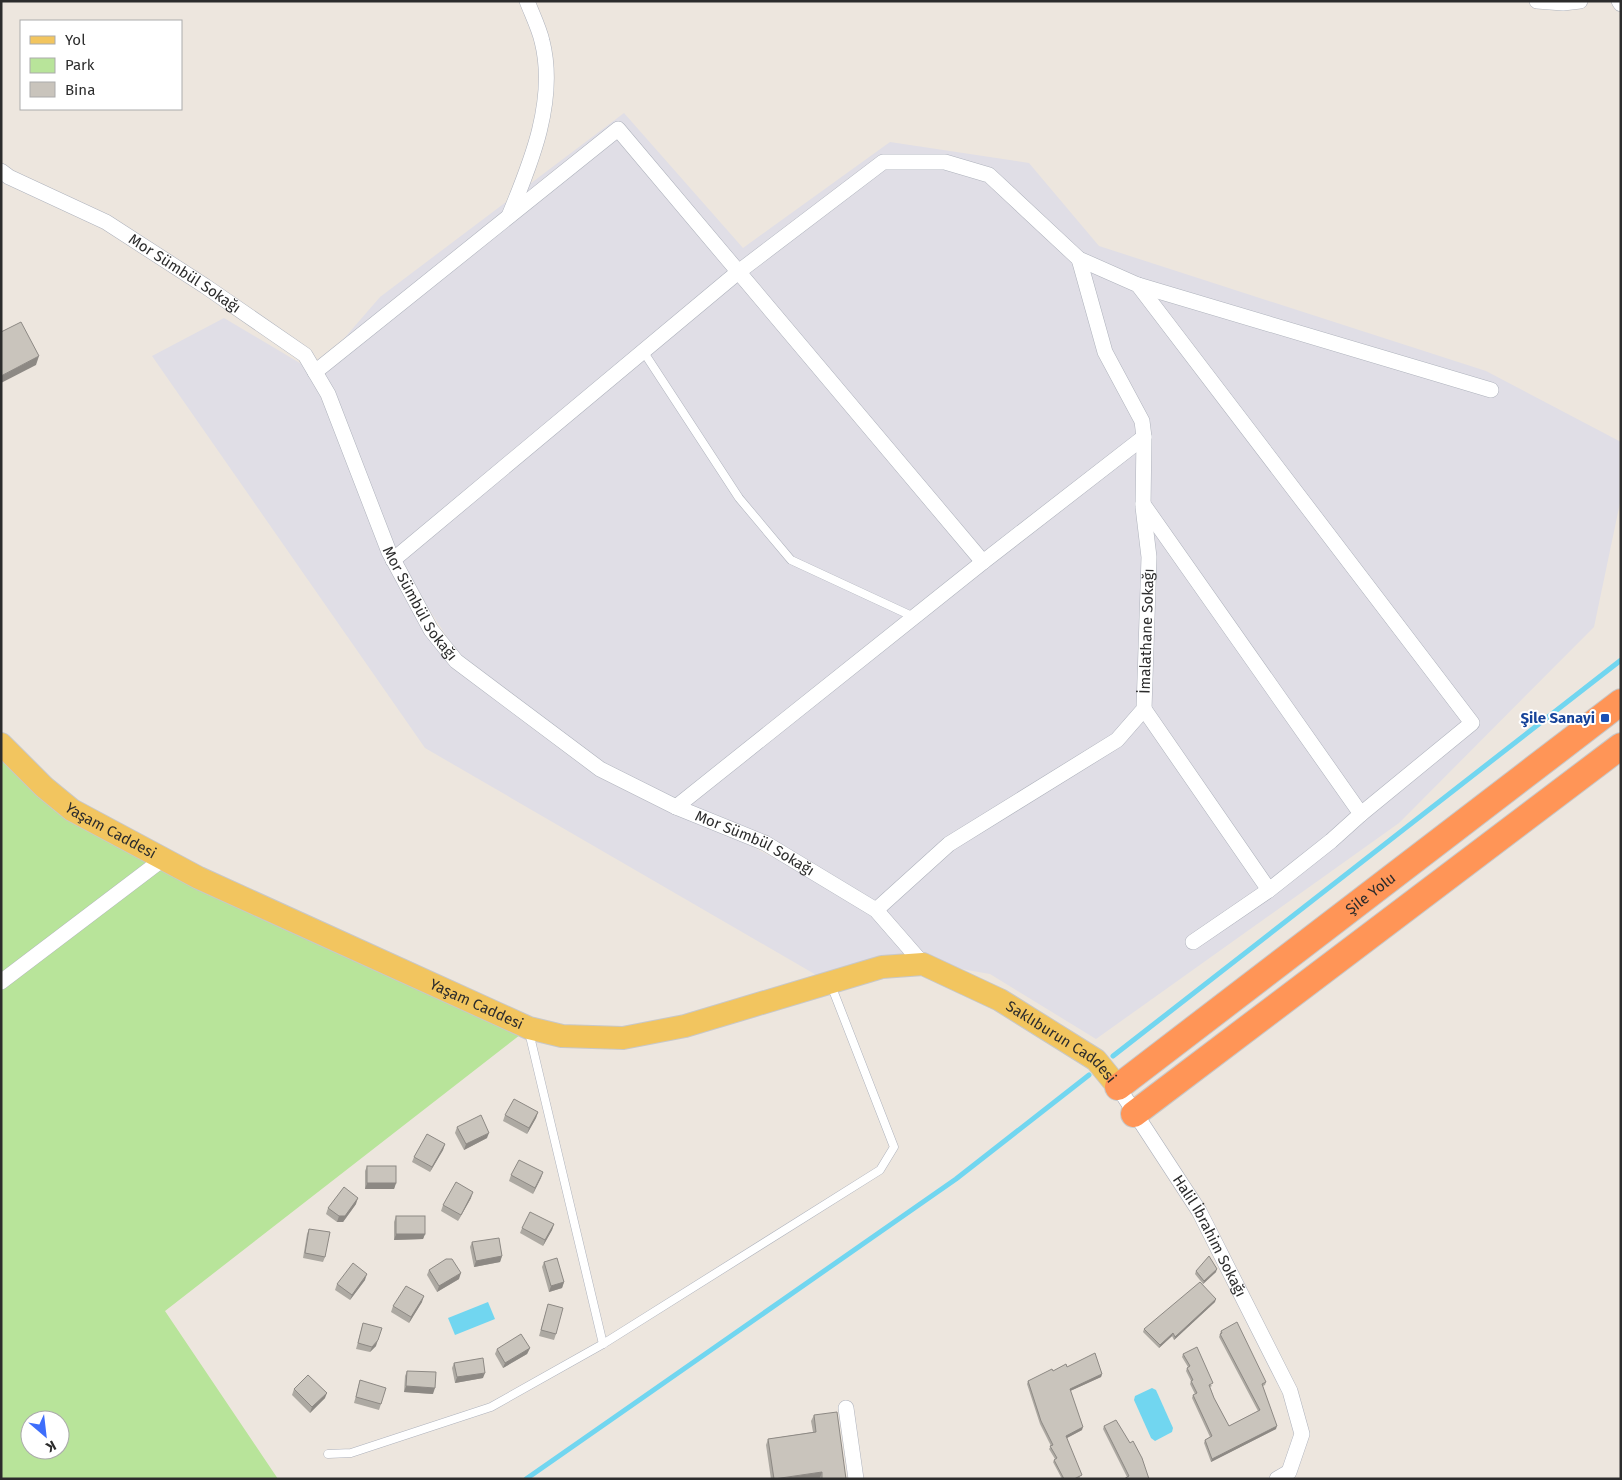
<svg xmlns="http://www.w3.org/2000/svg" width="1622" height="1480" font-family="'Fira Sans',sans-serif">
<style>
.industrial{fill:#e0dee6;fill-rule:evenodd}
.green{fill:#b8e49a;fill-rule:evenodd}
.water{fill:#71d6f0}
.lines{fill:none;stroke-linecap:round;stroke-linejoin:round}
.stream{stroke:#71d6f0;stroke-width:5}
.lane-casing{stroke:#aeb2bc;stroke-width:9}
.street-casing{stroke:#aeb2bc;stroke-width:16}
.primary-casing{stroke:#c8c8c8;stroke-width:24}
.highway-casing{stroke:#c8c8c8;stroke-width:28}
.lane{stroke:#fff;stroke-width:8}
.street{stroke:#fff;stroke-width:15}
.primary{stroke:#f2c55f;stroke-width:22}
.highway{stroke:#ff9557;stroke-width:26}
.wall{fill:#ada9a2}
.shaded-wall{fill:#8d8984}
.building{fill:#c9c4bc;stroke:#8d8984}
.transit-dot{fill:#1a4fb4;stroke:#fff;stroke-width:2}
.labels{text-anchor:middle;dominant-baseline:central;stroke-width:4;stroke-linejoin:round;paint-order:stroke}
.street-label{font-size:15px;fill:#2c2c2c;stroke:#fff}
.transit-label{font-size:15px;font-weight:bold;fill:#164399;stroke:#fff;text-anchor:end}
</style>
<rect width="100%" height="100%" fill="#ede6de"/>
<path class="industrial" d="M624,113L743,248L890,142L1029,163L1099,246L1486,371L1621,442V498L1594,627L1399,823L1096,1039L990,974L922,962L830,983L425,748L152,356L224,318L315,372L380,297ZM393,560H397L460,657L456,661ZM676,807L769,841L861,903Z"/>
<path class="green" d="M1,740L72,810L529,1028L165,1311L278,1479H1ZM30,1420H60V1450H30Z"/>
<g class="water">
<path d="M488,1302L495,1319L455,1335L448,1318Z"/>
<path d="M1152,1388L1156,1390L1173,1428L1172,1432L1155,1441L1151,1438L1134,1400L1135,1396Z"/>
</g>
<g class="lines">
<g class="stream">
<path d="M1113,1056L1621,660"/>
<path d="M526,1479L956,1179L1089,1075"/>
</g>
<defs>
<g id="lane">
<path d="M643,351L739,498L791,560L914,617"/>
<path d="M529,1032L603,1344"/>
<path d="M328,1454L351,1453L491,1407L603,1344L880,1170L894,1147L831,985"/>
</g>
<g id="street">
<path d="M1537,1L1563,3L1580,1"/>
<path d="M1619,1L1621,4"/>
<path id="s1" d="M1,171L9,177L106,222L205,286L305,355L328,394L389,552L431,630L456,661L600,769L676,807L765,843L876,910L923,964"/>
<path d="M509,216C531,163 557,100 542,41C539,28 532,14 527,1"/>
<path d="M1138,285L1491,390"/>
<path d="M315,372L618,129L983,562"/>
<path d="M1143,504L1361,814"/>
<path d="M393,560L737,273L883,162H945L989,175L1079,259L1138,285L1472,723L1361,814L1331,841L1269,890L1193,942"/>
<path d="M1144,709L1269,890"/>
<path d="M676,807L983,562L1144,437"/>
<path id="s2" d="M876,910L949,844L1117,740L1144,709L1149,557L1143,507L1144,437L1142,421L1105,352L1079,259"/>
<path d="M1,982L163,859"/>
<path id="s3" d="M1118,1087L1199,1211L1290,1391L1302,1434L1289,1472L1277,1479"/>
<path d="M846,1408L856,1479"/>
</g>
<g id="primary">
<path id="s4" d="M1,744L44,787L72,810L199,878L529,1028L562,1036L623,1038L685,1026L882,967L923,964L1000,1000L1096,1060L1118,1087"/>
</g>
<g id="highway">
<path id="s5" d="M1118,1087L1621,702"/>
<path d="M1134,1114L1621,746"/>
</g>
</defs>
<use href="#lane" class="lane-casing"/>
<use href="#street" class="street-casing"/>
<use href="#primary" class="primary-casing"/>
<use href="#highway" class="highway-casing"/>
<use href="#lane" class="lane"/>
<use href="#street" class="street"/>
<use href="#primary" class="primary"/>
<use href="#highway" class="highway"/>
</g>
<g class="wall">
<path d="M538,1112L536,1118L527,1134L503,1121L505,1115Z"/>
<path d="M457,1127L487,1138L464,1150L455,1133Z"/>
<path d="M445,1144L443,1150L430,1172L412,1162L414,1157Z"/>
<path d="M367,1166L396,1183L394,1189H365V1171Z"/>
<path d="M543,1172L533,1194L509,1181L511,1175Z"/>
<path d="M471,1198L458,1221L441,1211L443,1205Z"/>
<path d="M356,1204L343,1222H337L326,1214L328,1208Z"/>
<path d="M396,1216L425,1234L423,1239L394,1240V1222Z"/>
<path d="M554,1224L552,1230L543,1246L520,1233L522,1228Z"/>
<path d="M309,1229L325,1257L323,1262L303,1258L307,1234Z"/>
<path d="M472,1242L502,1256L500,1262L474,1267L470,1247Z"/>
<path d="M544,1262L564,1282L562,1288L549,1292L542,1267Z"/>
<path d="M429,1270L459,1279L437,1292L427,1275Z"/>
<path d="M1196,1271L1216,1272L1203,1284L1195,1274Z"/>
<path d="M365,1280L350,1300L335,1290L337,1284Z"/>
<path d="M422,1302L409,1323L391,1312L393,1306Z"/>
<path d="M1215,1302L1174,1340L1172,1336L1159,1348L1143,1332L1144,1329Z"/>
<path d="M548,1304L556,1334L554,1340L539,1336Z"/>
<path d="M363,1323L376,1346L370,1352L356,1349Z"/>
<path d="M1221,1331L1266,1382L1265,1385L1263,1386L1276,1429L1211,1462L1204,1443L1205,1440L1210,1437L1192,1398L1193,1395L1195,1394L1190,1384L1191,1381L1186,1371L1187,1368L1188,1367L1182,1357L1183,1354L1212,1386L1210,1387L1214,1398L1229,1426L1258,1411L1219,1337Z"/>
<path d="M530,1348L527,1354L503,1368L495,1354L497,1349Z"/>
<path d="M454,1363L483,1378L455,1383L452,1368Z"/>
<path d="M1067,1367L1102,1374L1101,1377L1070,1391L1082,1430L1067,1438L1080,1478L1079,1479H1062L1053,1462L1055,1459L1049,1449L1051,1446L1040,1424L1027,1384L1028,1381L1053,1371Z"/>
<path d="M407,1371L433,1394L404,1392L405,1376Z"/>
<path d="M360,1380L381,1404L379,1410L354,1403Z"/>
<path d="M294,1389L325,1398L310,1413L292,1395Z"/>
<path d="M814,1415L846,1479H820V1478L812,1479H771L766,1445L768,1439L813,1432L811,1421Z"/>
<path d="M1104,1426L1149,1479L1127,1477L1103,1429Z"/>
</g>
<g class="shaded-wall">
<path d="M39,356L36,365L1,383V376Z"/>
<path d="M538,1112L536,1118L527,1134L529,1128Z"/>
<path d="M489,1133L487,1138L464,1150L466,1144Z"/>
<path d="M445,1144L443,1150L430,1172L432,1167Z"/>
<path d="M543,1172L541,1178L533,1194L535,1188Z"/>
<path d="M367,1183H396L394,1189H365Z"/>
<path d="M473,1192L471,1198L458,1221L461,1215Z"/>
<path d="M358,1198L356,1204L343,1222H337L339,1216Z"/>
<path d="M554,1224L552,1230L543,1246L545,1240Z"/>
<path d="M396,1234H425L423,1239L394,1240Z"/>
<path d="M502,1256L500,1262L474,1267L476,1261Z"/>
<path d="M1217,1269L1216,1272L1203,1284L1204,1281Z"/>
<path d="M461,1273L459,1279L437,1292L439,1286Z"/>
<path d="M367,1274L365,1280L350,1300L352,1295Z"/>
<path d="M564,1282L562,1288L549,1292L551,1286Z"/>
<path d="M424,1296L422,1302L409,1323L411,1317Z"/>
<path d="M1216,1299L1215,1302L1174,1340L1175,1337Z"/>
<path d="M1173,1333L1172,1336L1159,1348L1160,1345Z"/>
<path d="M378,1340L376,1346L370,1352L372,1347Z"/>
<path d="M530,1348L527,1354L503,1368L505,1363Z"/>
<path d="M485,1373L483,1378L455,1383L457,1377Z"/>
<path d="M1102,1374L1101,1377L1068,1392L1070,1389Z"/>
<path d="M406,1386L435,1388L433,1394L404,1392Z"/>
<path d="M327,1393L325,1398L310,1413L312,1407Z"/>
<path d="M1277,1426L1276,1429L1211,1462L1212,1459Z"/>
<path d="M1083,1427L1082,1430L1065,1439L1066,1436Z"/>
<path d="M822,1472L820,1478L812,1479H777Z"/>
</g>
<g class="building">
<path d="M21,322L39,356L1,376V332Z"/>
<path d="M514,1099L538,1112L529,1128L505,1115Z"/>
<path d="M481,1115L489,1133L466,1144L457,1127Z"/>
<path d="M427,1134L445,1144L432,1167L414,1157Z"/>
<path d="M519,1160L543,1172L535,1188L511,1175Z"/>
<rect x="367" y="1166" width="29" height="17"/>
<path d="M456,1182L473,1192L461,1215L443,1205Z"/>
<path d="M344,1187L358,1198L345,1216H339L328,1208Z"/>
<path d="M530,1212L554,1224L545,1240L522,1228Z"/>
<rect x="396" y="1216" width="29" height="18"/>
<path d="M309,1229L330,1232L325,1257L305,1253Z"/>
<path d="M499,1238L502,1256L476,1261L472,1242Z"/>
<path d="M1209,1256L1217,1269L1204,1281L1196,1271Z"/>
<path d="M557,1258L564,1282L551,1286L544,1262Z"/>
<path d="M446,1259H452L461,1273L439,1286L429,1270Z"/>
<path d="M353,1263L367,1274L352,1295L337,1284Z"/>
<path d="M1200,1282L1216,1299L1175,1337L1173,1333L1160,1345L1144,1329Z"/>
<path d="M406,1286L424,1296L411,1317L393,1306Z"/>
<path d="M548,1304L563,1308L556,1334L541,1330Z"/>
<path d="M1237,1322L1266,1382L1262,1384L1277,1426L1212,1459L1205,1440L1212,1436L1193,1395L1197,1393L1191,1381L1193,1380L1187,1368L1190,1366L1183,1354L1197,1347L1213,1383L1209,1385L1214,1398L1229,1426L1260,1410L1220,1334L1222,1333L1221,1331Z"/>
<path d="M363,1323L382,1328L378,1340L372,1347L358,1343Z"/>
<path d="M521,1334L530,1348L505,1363L497,1349Z"/>
<path d="M1095,1353L1102,1374L1070,1389L1083,1427L1066,1436L1082,1475L1074,1479H1064L1054,1460L1057,1458L1050,1446L1053,1445L1041,1421L1028,1381L1052,1369L1053,1371L1066,1364L1067,1367Z"/>
<path d="M483,1358L485,1373L457,1377L454,1363Z"/>
<path d="M407,1371L436,1372L435,1388L406,1386Z"/>
<path d="M308,1375L327,1393L312,1407L294,1389Z"/>
<path d="M360,1380L386,1388L381,1404L356,1397Z"/>
<path d="M837,1412L846,1479H822V1472L774,1479L768,1439L816,1432L814,1415Z"/>
<path d="M1116,1420L1130,1443L1133,1441L1142,1458L1149,1479H1124L1129,1476L1104,1426Z"/>
</g>
<rect class="transit-dot" x="1600" y="713" width="10" height="10" rx="2.5"/>
<g class="labels">
<g class="street-label">
<text stroke="none"><textPath href="#s1" startOffset="211">Mor Sümbül Sokağı</textPath></text>
<text stroke="none"><textPath href="#s1" startOffset="631">Mor Sümbül Sokağı</textPath></text>
<text stroke="none"><textPath href="#s2" startOffset="415">İmalathane Sokağı</textPath></text>
<text stroke="none"><textPath href="#s4" startOffset="141">Yaşam Caddesi</textPath></text>
<text stroke="none"><textPath href="#s1" startOffset="1051">Mor Sümbül Sokağı</textPath></text>
<text stroke="none"><textPath href="#s5" startOffset="318">Şile Yolu</textPath></text>
<text stroke="none"><textPath href="#s4" startOffset="546">Yaşam Caddesi</textPath></text>
<text stroke="none"><textPath href="#s4" startOffset="1168">Saklıburun Caddesi</textPath></text>
<text stroke="none"><textPath href="#s3" startOffset="175">Halil İbrahim Sokağı</textPath></text>
</g>
<g class="transit-label">
<text x="1595" y="718">Şile Sanayi</text>
</g>
</g>
<rect width="1622" height="1480" fill="none" stroke="#2c2c2c" stroke-width="5"/>
<rect x="20" y="20" width="162" height="90" fill="#ffffff" stroke="#ababab"/>
<rect x="30" y="36" width="25" height="8" fill="#f2c55f" stroke="#ababab"/>
<text x="65" y="45" font-size="15" fill="#2c2c2c">Yol</text>
<rect x="30" y="58" width="25" height="15" fill="#b8e49a" stroke="#ababab"/>
<text x="65" y="70" font-size="15" fill="#2c2c2c">Park</text>
<rect x="30" y="82" width="25" height="15" fill="#c9c4bc" stroke="#ababab"/>
<text x="65" y="95" font-size="15" fill="#2c2c2c">Bina</text>
<g transform="translate(45 1435) rotate(152)"><circle r="24" fill="#ffffff" stroke="#ababab"/>
<path d="M0-4L9 19L0 12L-9 19Z" fill="#3e6efb"/>
<text y="-8" font-size="14" font-weight="bold" text-anchor="middle" fill="#2c2c2c">K</text>
</g>
</svg>
